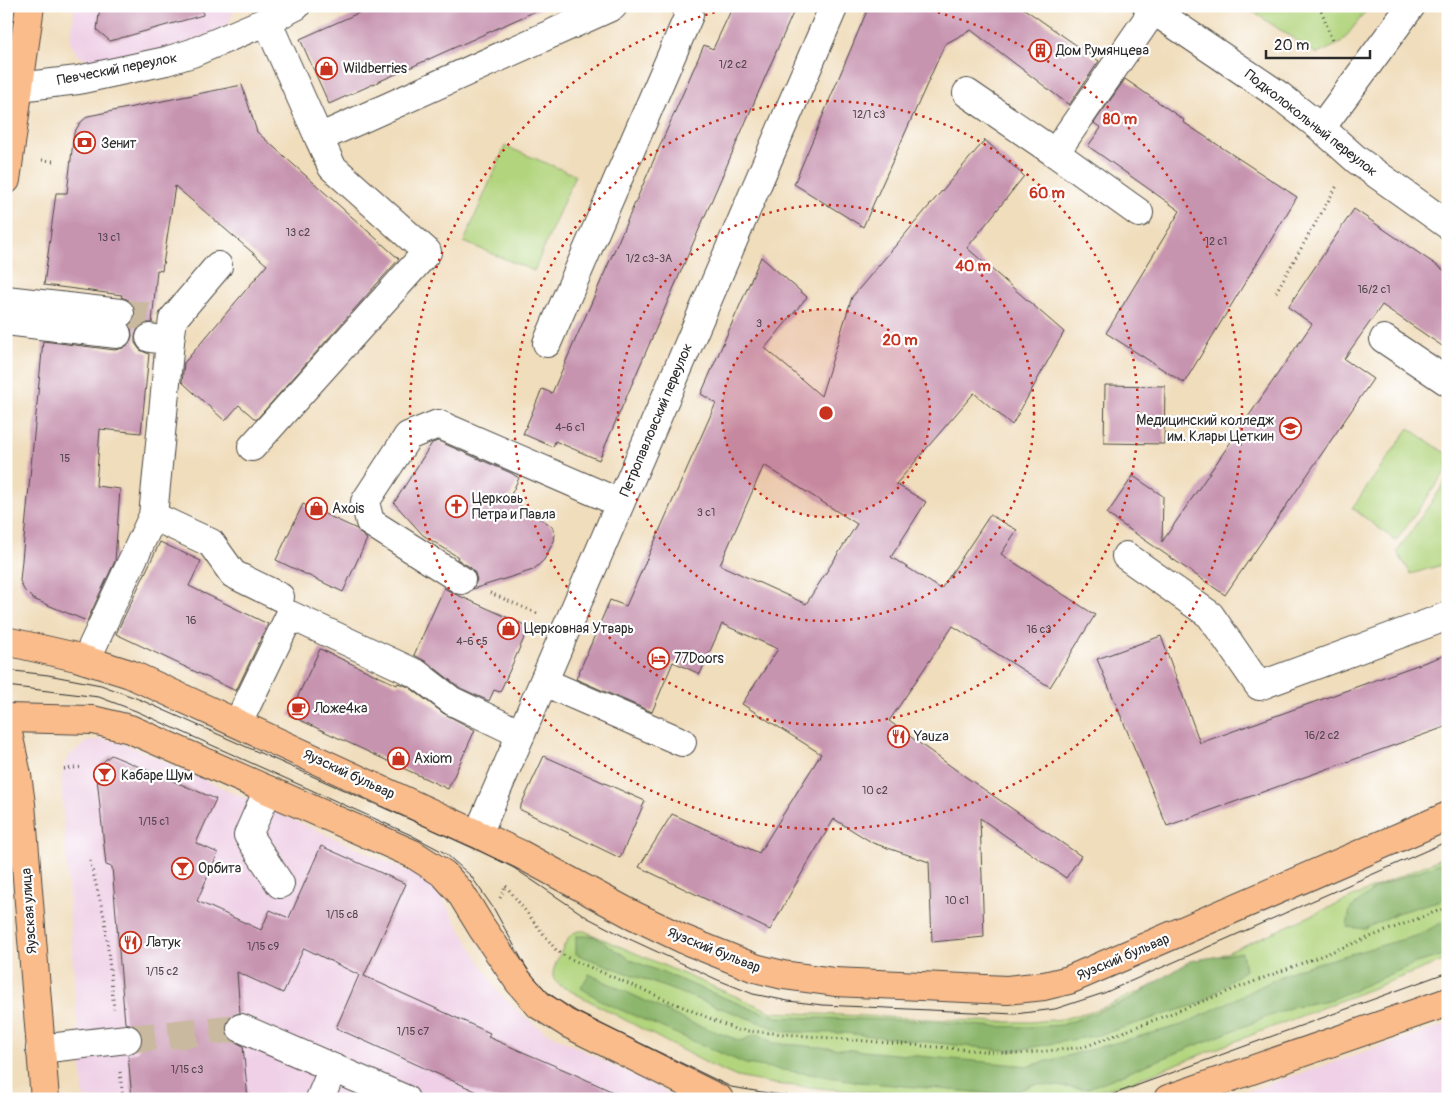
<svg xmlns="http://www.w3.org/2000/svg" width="1454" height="1105" font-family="Pangolin,sans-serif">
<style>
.built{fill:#efd0e6}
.green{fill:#b1d47c;stroke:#6e8054}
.forest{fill:#8cb66c;stroke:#5c704c}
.building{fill:#c794b0;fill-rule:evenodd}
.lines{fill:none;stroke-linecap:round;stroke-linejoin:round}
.minor-tunnel{stroke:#c9b99f;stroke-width:28;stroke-dasharray:28 14;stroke-linecap:butt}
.minor-casing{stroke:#494641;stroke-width:30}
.major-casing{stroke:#494641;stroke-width:30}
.path{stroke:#494641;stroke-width:3;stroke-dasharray:1 4;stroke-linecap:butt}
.minor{stroke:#fff;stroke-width:28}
.major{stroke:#fabc8b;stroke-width:28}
.tram{stroke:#2b2b2b;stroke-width:1}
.ring{fill:none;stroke:#c8321e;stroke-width:2.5;stroke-dasharray:2.5 5}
.labels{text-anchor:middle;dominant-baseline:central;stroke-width:4.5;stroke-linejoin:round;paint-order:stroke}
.number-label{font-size:11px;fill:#52454c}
.poi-label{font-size:14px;fill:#2b2b2b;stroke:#fff;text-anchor:start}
.street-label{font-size:14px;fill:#2b2b2b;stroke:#fff}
.centre{fill:#c8321e;stroke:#fff;stroke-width:2.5}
.ring-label{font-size:15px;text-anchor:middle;font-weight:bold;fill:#c8321e;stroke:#fff;stroke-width:4.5;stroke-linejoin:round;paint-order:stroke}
</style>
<rect width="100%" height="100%" fill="#fff"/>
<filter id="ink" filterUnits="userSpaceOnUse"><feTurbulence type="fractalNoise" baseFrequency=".02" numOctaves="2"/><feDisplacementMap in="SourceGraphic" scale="10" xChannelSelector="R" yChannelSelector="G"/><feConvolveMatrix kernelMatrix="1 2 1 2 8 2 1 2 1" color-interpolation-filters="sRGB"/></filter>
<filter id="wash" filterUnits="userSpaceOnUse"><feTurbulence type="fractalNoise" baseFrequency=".0096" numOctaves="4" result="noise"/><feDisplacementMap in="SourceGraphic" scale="20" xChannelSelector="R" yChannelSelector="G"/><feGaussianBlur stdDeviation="1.12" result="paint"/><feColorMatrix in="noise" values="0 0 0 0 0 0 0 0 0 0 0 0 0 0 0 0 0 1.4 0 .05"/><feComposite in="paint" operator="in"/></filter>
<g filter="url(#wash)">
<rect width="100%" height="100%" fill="#f0ddbc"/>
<g class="built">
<path d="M75,6H237L227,26L182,46L91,63L79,56L71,45L70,40Z"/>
<path d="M103,739L122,743L143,752L425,879L431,884L441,897L499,993L519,1012L544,1031L680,1099H84L75,994L62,795V776L65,764L71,754L88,741Z"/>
<path d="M1448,1024V1099H1224Z"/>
</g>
<g class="green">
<path d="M1244,6H1370L1341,43L1317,54Z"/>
<path d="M505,146L575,175L534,271L464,242Z"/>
<path d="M1409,428L1448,455V468L1396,541L1352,508Z"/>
<path d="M1448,478V563L1411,574L1397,552Z"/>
<path d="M1448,855V959L1125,1084L1071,1099H944L774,1084L737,1077L712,1066L563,987C559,985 553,981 553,975C552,968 567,938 572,934C576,931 580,931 584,931L772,1012L999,1022H1031L1063,1019L1102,1008Z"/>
</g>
<g class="forest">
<path d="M1448,860V898L1397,913L1365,929L1347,927L1350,909L1377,887Z"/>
<path d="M1448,919V954L1416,963L1330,1000L1295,1006L1086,1089L1035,1084L1008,1095L860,1082L746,1064L605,1003L581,988L589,974L689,1022L741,1041L757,1034L774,1043L1029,1066L1182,1025L1296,969L1419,935Z"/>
<path d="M576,936H594L631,960L752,1009L777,1017L931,1021L984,1026L1026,1027L1062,1025L1129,1000L1190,961L1242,952L1245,970L1201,1003L1099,1035L1012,1051L844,1033L785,1032L576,954Z"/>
</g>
<g id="blocks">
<g class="building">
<path d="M100,6H202L203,15L110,41L97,30Z"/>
<path d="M374,6H547L329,104L300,39Z"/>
<path d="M733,6H796L599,460L555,441L553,447L523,434L542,389L552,393L704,45L713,49Z"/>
<path d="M869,6H1020L1099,61L1069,105L971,30L945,44L863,227L794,184Z"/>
<path d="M1125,79L1184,120L1183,122L1297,197L1184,383L1106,333L1180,211L1088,146L1101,128L1094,123Z"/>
<path d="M242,85L257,132L399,259L256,420L239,405L225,421L182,382L184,363L267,265L175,186L162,271L157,270L152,323H145L138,328L135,336V343L140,350L149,354L141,433L100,429L96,486L120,489L115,561L87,621L33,599L24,590L20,581L43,341L115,350L123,348L129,344L132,336L131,328L129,325L133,322L136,314L134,306L129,300L121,297L122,295L44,285L56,193H67L74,133L80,123L88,116Z"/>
<path d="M985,140L1024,176L967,248L1064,332L1012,425L974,393L896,484L926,502L891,557L941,589L990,515L1017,530L1001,554L1095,615L1050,687L953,626L889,721L963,775L1081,856L1066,878L980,818L984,937L932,942L929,862L873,843L834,819L802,873L770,930L639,867L672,814L759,853L821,754L742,704L778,649L722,624L700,674L673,662L652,712L576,679L610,600L626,606L716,403L701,394L761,257L807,297L765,348L821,396L852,297ZM764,465L857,524L806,604L720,565Z"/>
<path d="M1354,209L1448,273V350L1382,305L1344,359L1373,379L1225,595L1107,514L1133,476L1163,496L1162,542L1312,324L1288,307Z"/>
<path d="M1105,385L1165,386L1164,444L1104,443Z"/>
<path d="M438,441L511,473L519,478L509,499L552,526L555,534L554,541L544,560L533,570L473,589L477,580L475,573L470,567L457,559L458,557L423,535L394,503L432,443Z"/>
<path d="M303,504L357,529L362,535L367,539L343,592L276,560Z"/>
<path d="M160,542L201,561L189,586L268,624L236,691L116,634Z"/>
<path d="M444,588L453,593L529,627L500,692L494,690L489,701L460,688L427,662L414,655Z"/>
<path d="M1161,636L1200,743L1448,654V726L1167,826L1097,659Z"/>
<path d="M320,649L397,685L398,683L409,687L443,713L475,730L448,789L289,715Z"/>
<path d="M111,755L216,799L196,843L218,853L197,901L261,930L270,910L289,918L321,846L406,884L364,976L490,1033L488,1037L574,1074L628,1099H493L336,1028L359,975L304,948L283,993L237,972L240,1013L231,1016L227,1022L225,1029L229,1038L243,1046L248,1099H132L128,1055L137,1051L141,1045L143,1038L139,1029L133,1025L125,1023L112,867L106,865L96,768Z"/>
<path d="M544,756L645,801L620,858L519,809Z"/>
</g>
</g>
</g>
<g filter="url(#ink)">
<use href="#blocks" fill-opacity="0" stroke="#494641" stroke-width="1"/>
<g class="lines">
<g class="minor-tunnel">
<path d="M120,313L152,317"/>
<path d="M127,1039L241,1028"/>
</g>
<defs>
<g id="minor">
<path d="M1147,6L1280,96L1321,128L1357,160L1448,225"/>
<path d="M267,21L319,138L613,6"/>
<path d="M19,87L78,80L166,61L192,53L267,21L296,6"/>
<path d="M967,93L1055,153"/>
<path d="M1321,128L1411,6"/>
<path d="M1139,213L1055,153L1153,11"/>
<path d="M6,300L120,313"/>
<path d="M6,321L117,334"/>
<path d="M1384,339L1448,382"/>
<path d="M170,341L173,319L218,266"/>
<path d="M547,343L689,15L686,6"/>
<path d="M252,447L427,252L332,167L319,138"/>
<path d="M153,516L211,543L233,574L280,597"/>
<path d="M1126,556L1210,615L1259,686L1448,616"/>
<path d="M461,580L370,522L365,502L408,436L438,424L620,503"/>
<path d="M86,660L153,516L170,341L150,338"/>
<path d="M544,682L682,742"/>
<path d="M238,723L290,615L417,674L452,701L521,734"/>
<path d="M268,790L248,835L280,884"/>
<path d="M478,834L834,6"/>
<path d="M241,1028L405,1099"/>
<path d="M40,1049L127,1039"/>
<path d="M320,1099L333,1068"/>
</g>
<g id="major">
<path d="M6,180L30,6"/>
<path d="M6,641L76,657L130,674L520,854L631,914L683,939L755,968L783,975L835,982L1007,990L1044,986L1069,980L1448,816"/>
<path d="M6,718L93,720L130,729L413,854L444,874L460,892L482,928L519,982L539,1005L569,1024L719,1099"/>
<path d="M6,724L17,775L21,804L45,1099"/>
<path d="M1168,1099L1448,1002"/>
</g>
</defs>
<use href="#minor" class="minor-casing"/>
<use href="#major" class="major-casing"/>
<g class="path">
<path d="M1320,6L1332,41"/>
<path d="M42,160L53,161"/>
<path d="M1276,292L1338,184"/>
<path d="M6,559H9"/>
<path d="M490,593L539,614"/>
<path d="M64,769L83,767"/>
<path d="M90,861L105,920L114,1009"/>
<path d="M506,886L556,950L566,957L737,1030L1018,1054L1084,1047L1448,907"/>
<path d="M500,898L506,885"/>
<path d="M120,1072L123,1099"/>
</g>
<use href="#minor" class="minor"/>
<use href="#major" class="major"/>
<g class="tram">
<path d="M6,670L48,675L101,685L141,700L474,848L514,868L588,918L623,936L718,980L753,994L788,1001L823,1005L1015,1014L1055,1009L1104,993L1448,841"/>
<path d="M6,686L99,697L136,711L411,835L445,853L471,876L494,909L527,969L546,991L572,1010L731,1087L774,1094L821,1099"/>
<path d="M1100,1099L1448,972"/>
</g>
</g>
</g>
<circle cx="826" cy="413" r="104" fill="#c8321e" fill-opacity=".12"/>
<g class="ring">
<circle cx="826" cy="413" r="104"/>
<circle cx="826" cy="413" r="208"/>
<circle cx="826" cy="413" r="312"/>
<path d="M916 7A416 416 0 1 1 736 7"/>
</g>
<defs>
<symbol id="building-ring" viewBox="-11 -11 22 22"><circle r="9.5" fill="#fff" stroke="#c8321e" stroke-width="1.5"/><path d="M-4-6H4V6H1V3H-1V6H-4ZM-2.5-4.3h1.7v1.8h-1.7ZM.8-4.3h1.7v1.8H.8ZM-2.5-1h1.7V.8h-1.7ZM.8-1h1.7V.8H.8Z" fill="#c8321e"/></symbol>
<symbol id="shop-ring" viewBox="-11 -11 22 22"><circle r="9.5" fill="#fff" stroke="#c8321e" stroke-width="1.5"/><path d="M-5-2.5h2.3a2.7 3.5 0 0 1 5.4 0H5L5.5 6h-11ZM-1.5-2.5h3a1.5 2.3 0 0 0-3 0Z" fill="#c8321e"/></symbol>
<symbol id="bank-ring" viewBox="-11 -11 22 22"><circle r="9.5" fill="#fff" stroke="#c8321e" stroke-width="1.5"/><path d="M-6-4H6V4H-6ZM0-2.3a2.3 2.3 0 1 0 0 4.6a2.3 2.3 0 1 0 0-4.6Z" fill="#c8321e"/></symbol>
<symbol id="university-ring" viewBox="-11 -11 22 22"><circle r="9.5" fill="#fff" stroke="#c8321e" stroke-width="1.5"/><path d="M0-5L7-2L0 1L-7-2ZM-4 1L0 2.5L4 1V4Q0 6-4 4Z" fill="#c8321e"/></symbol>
<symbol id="church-ring" viewBox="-11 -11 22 22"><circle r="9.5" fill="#fff" stroke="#c8321e" stroke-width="1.5"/><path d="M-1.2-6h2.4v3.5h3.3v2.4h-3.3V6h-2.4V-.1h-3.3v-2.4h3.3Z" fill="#c8321e"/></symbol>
<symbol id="hotel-ring" viewBox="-11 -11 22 22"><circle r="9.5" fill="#fff" stroke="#c8321e" stroke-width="1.5"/><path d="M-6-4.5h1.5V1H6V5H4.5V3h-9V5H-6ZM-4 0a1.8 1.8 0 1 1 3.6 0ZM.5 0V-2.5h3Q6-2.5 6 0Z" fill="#c8321e"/></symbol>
<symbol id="cafe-ring" viewBox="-11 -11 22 22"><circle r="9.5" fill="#fff" stroke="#c8321e" stroke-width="1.5"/><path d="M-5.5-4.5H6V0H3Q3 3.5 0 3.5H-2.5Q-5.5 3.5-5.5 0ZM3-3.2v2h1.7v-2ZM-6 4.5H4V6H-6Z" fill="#c8321e"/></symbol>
<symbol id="restaurant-ring" viewBox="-11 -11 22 22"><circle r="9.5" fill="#fff" stroke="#c8321e" stroke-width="1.5"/><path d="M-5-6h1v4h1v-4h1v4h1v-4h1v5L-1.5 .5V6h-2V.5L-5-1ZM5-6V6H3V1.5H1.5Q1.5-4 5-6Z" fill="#c8321e"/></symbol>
<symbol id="bar-ring" viewBox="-11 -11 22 22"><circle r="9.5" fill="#fff" stroke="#c8321e" stroke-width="1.5"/><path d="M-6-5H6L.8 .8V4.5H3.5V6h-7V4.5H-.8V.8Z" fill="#c8321e"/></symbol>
</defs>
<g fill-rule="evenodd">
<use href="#building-ring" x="1028" y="38" width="25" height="25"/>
<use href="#shop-ring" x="314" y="56" width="25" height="25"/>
<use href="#bank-ring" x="72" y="130" width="25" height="25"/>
<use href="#university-ring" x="1278" y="416" width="25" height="25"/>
<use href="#church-ring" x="444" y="494" width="25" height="25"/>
<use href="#shop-ring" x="304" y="496" width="25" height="25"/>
<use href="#shop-ring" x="496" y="616" width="25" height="25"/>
<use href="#hotel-ring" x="646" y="646" width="25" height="25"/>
<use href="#cafe-ring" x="286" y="696" width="25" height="25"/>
<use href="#restaurant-ring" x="886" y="724" width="25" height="25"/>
<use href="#shop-ring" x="386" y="746" width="25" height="25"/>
<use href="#bar-ring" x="92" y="762" width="25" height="25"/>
<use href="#bar-ring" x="170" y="856" width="25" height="25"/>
<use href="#restaurant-ring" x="118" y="930" width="25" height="25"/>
</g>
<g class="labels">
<g class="number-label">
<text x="733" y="64">1/2 с2</text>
<text x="869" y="114">12/1 с3</text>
<text x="298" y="232">13 с2</text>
<text x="109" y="237">13 с1</text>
<text x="1216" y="241">12 с1</text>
<text x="649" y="258">1/2 с3-3А</text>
<text x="1374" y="289">16/2 с1</text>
<text x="759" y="323">3</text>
<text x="570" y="427">4-6 с1</text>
<text x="65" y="458">15</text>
<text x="706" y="512">3 с1</text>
<text x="191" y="620">16</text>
<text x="1039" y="629">16 с3</text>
<text x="472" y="641">4-6 с5</text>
<text x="1322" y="735">16/2 с2</text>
<text x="875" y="790">10 с2</text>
<text x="154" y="821">1/15 с1</text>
<text x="957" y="900">10 с1</text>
<text x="342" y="914">1/15 с8</text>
<text x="263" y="946">1/15 с9</text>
<text x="162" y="971">1/15 с2</text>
<text x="413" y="1031">1/15 с7</text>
<text x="187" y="1069">1/15 с3</text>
</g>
<g class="poi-label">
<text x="1056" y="50">Дом Румянцева</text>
<text x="343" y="68">Wildberries</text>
<text x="101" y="143">Зенит</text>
<text x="1274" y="420" text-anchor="end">Медицинский колледж<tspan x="1274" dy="16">им. Клары Цеткин</tspan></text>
<text x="472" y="498">Церковь<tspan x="472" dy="16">Петра и Павла</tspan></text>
<text x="332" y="508">Axois</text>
<text x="524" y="628">Церковная Утварь</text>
<text x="674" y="658">77Doors</text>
<text x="314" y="708">Ложе4ка</text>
<text x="914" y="736">Yauza</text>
<text x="414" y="758">Axiom</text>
<text x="121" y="775">Кабаре Шум</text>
<text x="198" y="868">Орбита</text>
<text x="146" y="942">Латук</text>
</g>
<g class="street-label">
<text transform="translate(117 69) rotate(-11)">Певческий переулок</text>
<text transform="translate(1311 123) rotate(38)">Подколокольный переулок</text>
<text transform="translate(656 420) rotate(-67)">Петропавловский переулок</text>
<text transform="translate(349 774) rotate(25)">Яузский бульвар</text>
<text transform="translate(29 911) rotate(-94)">Яузская улица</text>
<text transform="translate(714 950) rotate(22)">Яузский бульвар</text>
<text transform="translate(1123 957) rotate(-23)">Яузский бульвар</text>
</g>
</g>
<circle cx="826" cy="413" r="8" class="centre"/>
<g class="ring-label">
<text x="1120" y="124">80 m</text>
<text x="1047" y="198">60 m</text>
<text x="973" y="271">40 m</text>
<text x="900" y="345">20 m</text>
</g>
<rect width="1454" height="1105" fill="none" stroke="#fff" stroke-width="25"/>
<path d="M1266 50v8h104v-8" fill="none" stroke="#2b2b2b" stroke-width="2.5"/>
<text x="1274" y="50" font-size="15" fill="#2b2b2b" stroke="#ffffff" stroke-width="4" paint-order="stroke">20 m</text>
</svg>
